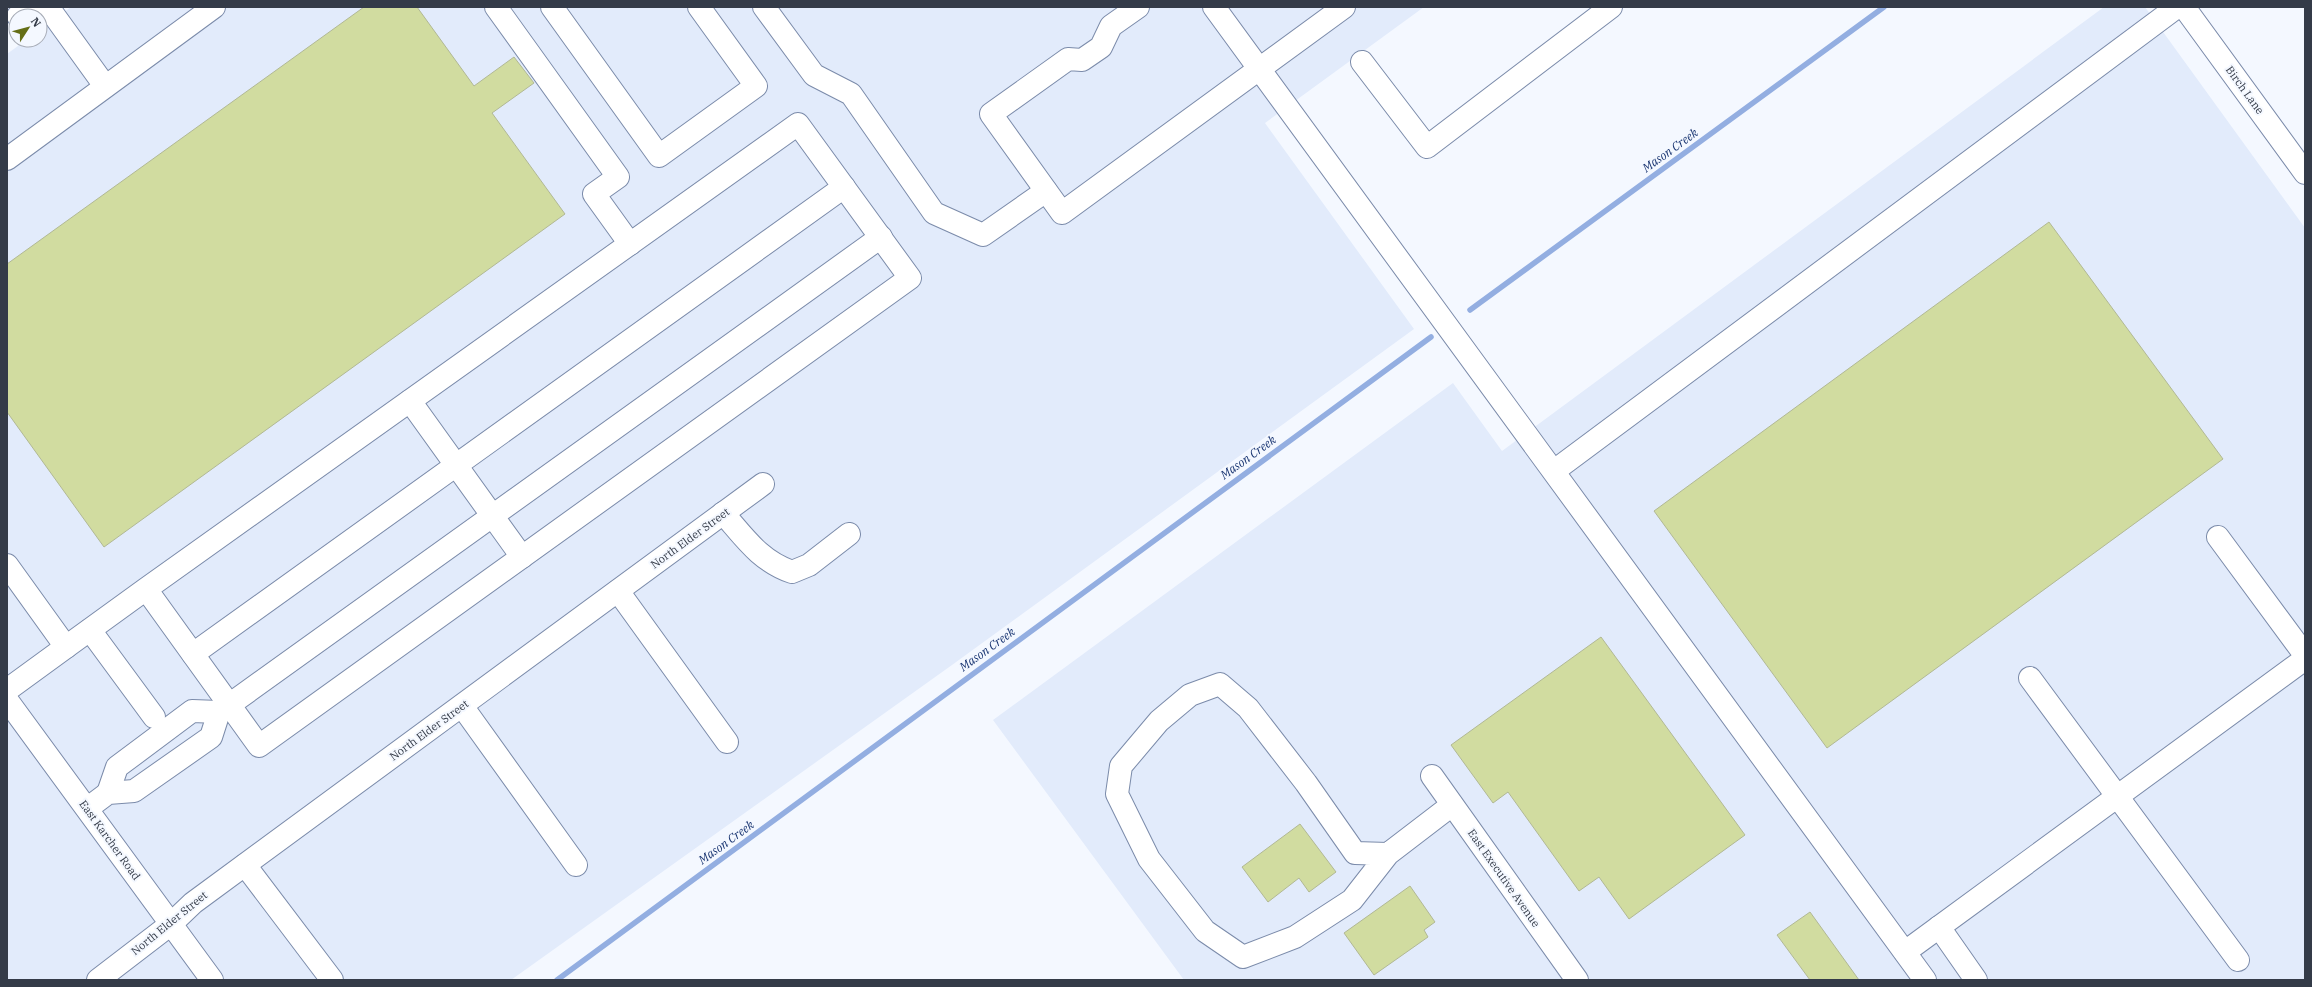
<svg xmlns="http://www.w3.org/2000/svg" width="2312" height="987" viewBox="0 0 2312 987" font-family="'IBM Plex Serif',serif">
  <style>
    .built { fill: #e2ebfb }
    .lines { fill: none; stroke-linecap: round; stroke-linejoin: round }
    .stream { stroke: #93aee1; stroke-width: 5.5 }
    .building { fill: #d1dca0; stroke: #b1b894 }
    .minor-casing { stroke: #7b8baa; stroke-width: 24 }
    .major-casing { stroke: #7b8baa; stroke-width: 24 }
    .minor { stroke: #fff; stroke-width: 22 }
    .major { stroke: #fff; stroke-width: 22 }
    .labels { text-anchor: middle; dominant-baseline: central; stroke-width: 4; stroke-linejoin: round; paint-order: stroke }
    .street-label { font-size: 11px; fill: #343b48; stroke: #f4f8ff }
    .water-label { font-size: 12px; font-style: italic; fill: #183471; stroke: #f4f8ff }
  </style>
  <rect width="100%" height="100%" fill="#f4f8ff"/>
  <!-- built -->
  <g class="built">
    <path d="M71 7H1424L1265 123 1414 329 952 665 511 980H7V54L26 40H40V30Z"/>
    <path d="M2104 7H2145L2305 228V980H1184L993 720 1453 383 1502 451Z"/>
  </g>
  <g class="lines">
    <!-- stream -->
    <g class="stream">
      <path d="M1470 310 1884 7"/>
      <path d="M557 980 1431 337"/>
    </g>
  </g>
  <!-- building -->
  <g class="building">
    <path d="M364 7H417L474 86 514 57 534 83 492 113 565 214 104 547 7 412V264Z"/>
    <path d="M2049 222 2223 459 1827 748 1654 511Z"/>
    <path d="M1601 637 1745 835 1629 919 1599 877 1579 891 1508 792 1493 803 1451 745Z"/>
    <path d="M1300 824 1336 872 1309 892 1299 878 1268 902 1242 867Z"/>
    <path d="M1410 886 1435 922 1424 930 1428 937 1374 975 1344 933Z"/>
    <path d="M1810 912 1859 980H1810L1777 935Z"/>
  </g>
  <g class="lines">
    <!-- minor casing -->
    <g class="minor-casing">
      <g id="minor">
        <path d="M48 7 105 86"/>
        <path d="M496 7 618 177 594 194 630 244"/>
        <path d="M552 7 659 156 756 86 699 7"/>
        <path d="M764 7 814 75 851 94 934 213 983 235 1046 191"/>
        <path d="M1138 7 1111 26 1101 47 1082 60 1068 59 991 114 1062 213 1344 7"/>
        <path d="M1214 7 1925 980"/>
        <path d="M2184 7 2305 173"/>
        <path d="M18 16 30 7"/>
        <path d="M1362 62 1427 147 1611 7"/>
        <path d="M7 159 214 7"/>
        <path d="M410 401 522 557"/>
        <path d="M1554 471 2177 7"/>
        <path d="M723 513C745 538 760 561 792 572L809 565 849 534"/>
        <path d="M2218 537 2305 655"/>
        <path d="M7 565 66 647 7 690"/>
        <path d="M618 591 727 742"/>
        <path d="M90 630 154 717"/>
        <path d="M66 647 146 589 798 124 910 278 259 746 146 589"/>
        <path d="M193 654 844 187"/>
        <path d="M2030 678 2238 960"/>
        <path d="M462 706 576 865"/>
        <path d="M1432 776 1577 980"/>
        <path d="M108 793 117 767 192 711 219 712"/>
        <path d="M88 808 108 793 134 791 211 737 219 712 229 705 881 237"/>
        <path d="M1388 854 1352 900 1295 937 1243 957 1205 931 1149 859 1117 794 1121 766 1159 721 1190 695 1220 684 1248 708 1306 783 1355 853 1388 854 1452 805"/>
        <path d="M245 865 332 980"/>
        <path d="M1939 927 1976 980"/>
        <path d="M1905 952 2305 659"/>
        <path d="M98 980 171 924 193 903 763 484"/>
      </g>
    </g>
    <!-- major casing -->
    <g class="major-casing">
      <path id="major" d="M7 700 212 980"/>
    </g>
    <!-- minor -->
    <use href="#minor" class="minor"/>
    <!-- major -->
    <use href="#major" class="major"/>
  </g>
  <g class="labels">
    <!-- street labels -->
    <g class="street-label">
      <text transform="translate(2245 90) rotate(54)">Birch Lane</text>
      <text transform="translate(690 538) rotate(-36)">North Elder Street</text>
      <text transform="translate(429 730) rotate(-36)">North Elder Street</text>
      <text transform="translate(110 840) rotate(54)">East Karcher Road</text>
      <text transform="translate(1504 878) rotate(55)">East Executive Avenue</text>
      <text transform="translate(169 923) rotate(-39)">North Elder Street</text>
    </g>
    <!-- water labels -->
    <g class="water-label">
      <text transform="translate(1670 150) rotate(-36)">Mason Creek</text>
      <text transform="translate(1248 457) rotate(-36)">Mason Creek</text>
      <text transform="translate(987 649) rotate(-36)">Mason Creek</text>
      <text transform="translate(726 842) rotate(-36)">Mason Creek</text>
    </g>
  </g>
  <!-- border -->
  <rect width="2312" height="987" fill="none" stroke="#343b48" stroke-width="16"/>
  <!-- north arrow -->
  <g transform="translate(28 28) rotate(54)"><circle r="19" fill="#f4f8ff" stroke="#a7acb6"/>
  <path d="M0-3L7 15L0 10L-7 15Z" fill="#646e17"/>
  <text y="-6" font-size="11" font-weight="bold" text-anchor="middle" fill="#343b48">N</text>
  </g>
</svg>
